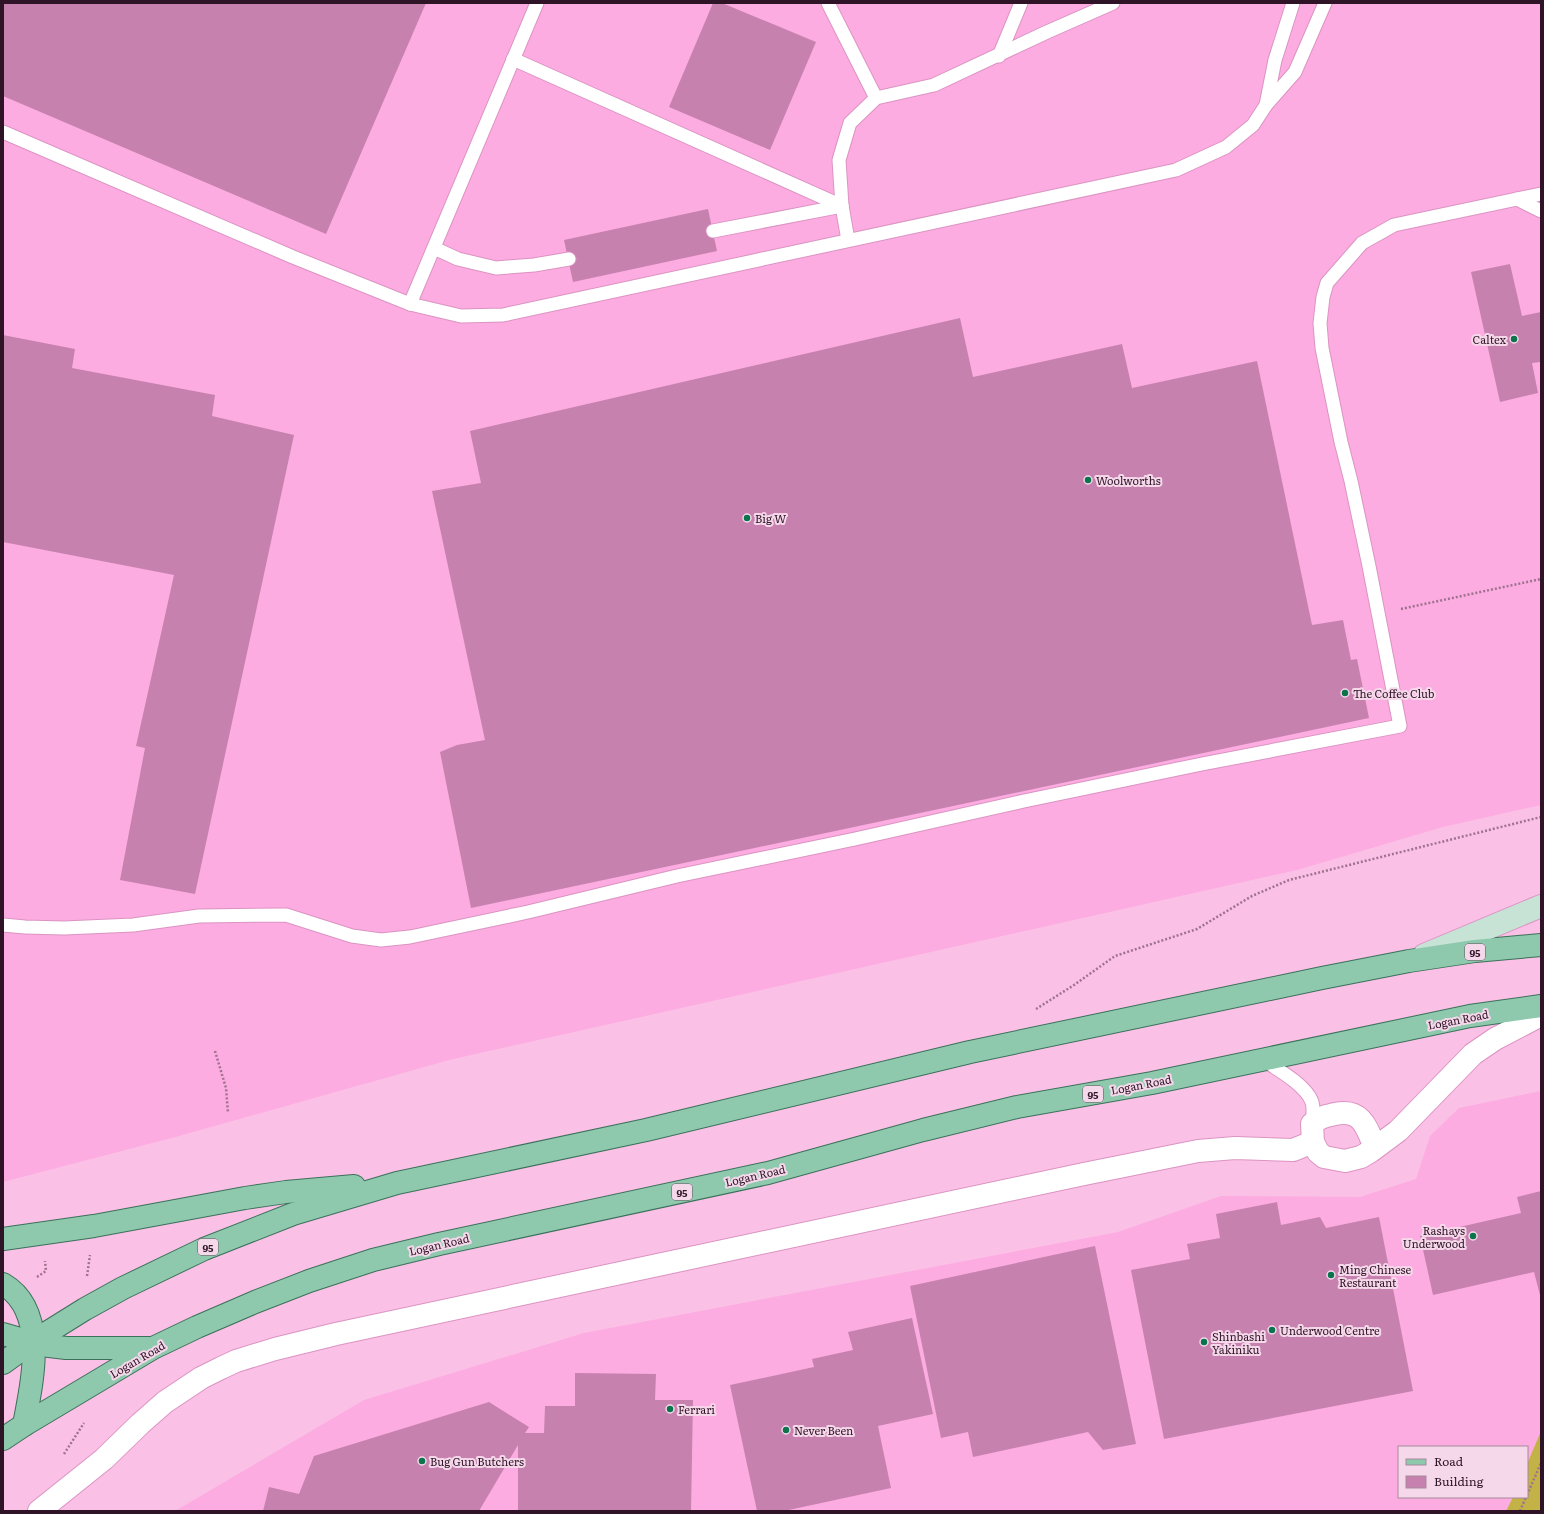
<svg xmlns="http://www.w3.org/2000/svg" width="1544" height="1514" viewBox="0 0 1544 1514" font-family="Literata,serif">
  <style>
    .built { fill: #fcace1 }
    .green { fill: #c3b246 }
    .building { fill: #c781af }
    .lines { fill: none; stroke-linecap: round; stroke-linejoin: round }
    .service-casing { stroke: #db94c2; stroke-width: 15 }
    .minor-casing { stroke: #db94c2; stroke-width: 24 }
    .secondary-casing { stroke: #db94c2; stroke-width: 24 }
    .primary-casing { stroke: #3b715a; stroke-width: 24 }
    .path { stroke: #9f728f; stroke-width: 2.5; stroke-dasharray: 2 2; stroke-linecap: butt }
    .service { stroke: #fff; stroke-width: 13 }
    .minor { stroke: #fff; stroke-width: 22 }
    .secondary { stroke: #c6e3d6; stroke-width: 22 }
    .primary { stroke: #8ec8ad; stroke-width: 22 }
    .poi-dot { fill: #0a744c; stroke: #f6d8eb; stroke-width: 1.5 }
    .labels { text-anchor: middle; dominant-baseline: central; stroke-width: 4; stroke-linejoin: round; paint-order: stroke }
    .shield { fill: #f6d8eb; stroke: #6a4f61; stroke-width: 1 }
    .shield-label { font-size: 10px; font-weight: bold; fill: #2e1426 }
    .poi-label { font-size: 11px; fill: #2e1426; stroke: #f6d8eb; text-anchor: start }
    .street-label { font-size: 11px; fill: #2e1426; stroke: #f6d8eb }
  </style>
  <rect width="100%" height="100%" fill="#fbc0e6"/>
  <!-- built -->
  <g class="built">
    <path d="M3 3H1541V805L1443 827 1297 870 449 1060 179 1136 3 1182Z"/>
    <path d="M1541 1091V1431L1527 1464V1447H1399V1497H1513L1506 1511H175L364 1400 584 1333 1118 1232 1221 1196 1360 1197 1416 1179 1430 1136 1459 1108Z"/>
  </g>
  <!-- green -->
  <path class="green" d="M1541 1431V1511H1506L1513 1497H1527V1464Z"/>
  <!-- building -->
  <g class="building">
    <path d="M3 3H426L326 234 3 96Z"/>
    <path d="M713 3H722L816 42 770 150 669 107Z"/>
    <path d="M708 209 717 251 573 282 564 240Z"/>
    <path d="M1510 264 1522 316 1541 312V362L1532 363 1538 393 1500 402 1471 272Z"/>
    <path d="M960 318 973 377 1122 344 1132 388 1257 361 1312 625 1343 620 1351 660 1357 659 1369 718 471 908 440 752 457 745 485 740 432 491 481 483 470 431Z"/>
    <path d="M3 335 75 349 72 368 215 395 212 416 294 435 195 894 120 880 145 748 136 746 174 575 3 542Z"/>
    <path d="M1541 1191V1299L1534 1272 1433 1295 1420 1236 1521 1213 1517 1197Z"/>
    <path d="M1277 1202 1281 1225 1320 1217 1326 1228 1379 1217 1413 1391 1164 1439 1131 1270 1190 1259 1187 1244 1220 1238 1216 1214Z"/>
    <path d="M1095 1246 1136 1444 1103 1450 1088 1432 973 1457 968 1432 941 1438 910 1286Z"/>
    <path d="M912 1318 933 1414 878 1426 891 1488 784 1511H757L730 1385 814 1367 812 1359 853 1350 848 1332Z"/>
    <path d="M575 1373 656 1374 655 1400H693L691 1511H518V1445L479 1511H263L269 1487 299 1494 314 1456 489 1402 529 1427 525 1433H544L545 1406H575Z"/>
  </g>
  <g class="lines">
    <!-- service casing -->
    <g class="service-casing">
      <g id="service">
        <path d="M828 3 876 98"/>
        <path d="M999 56 1021 3"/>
        <path d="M513 59 842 206"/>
        <path d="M1266 105 1275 60 1293 3"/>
        <path d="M3 132 293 257 410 304 461 316 503 315 1176 170 1226 147 1253 125 1266 105 1295 72 1325 3"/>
        <path d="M1517 199 1541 211"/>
        <path d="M713 231 842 206"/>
        <path d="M848 240 842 206 839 160 850 123 876 98 934 85 1047 32 1113 3"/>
        <path d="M434 248 458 259 496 268 534 265 569 259"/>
        <path d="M410 304 537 3"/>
        <path d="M3 925 25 927 64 928 133 925 199 916 286 915 352 936 381 940 410 937 528 912 677 876 855 839 1024 801 1202 764 1400 726 1369 566 1351 481 1341 442 1322 348 1320 323 1323 297 1327 283 1362 243 1394 225 1541 194"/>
        <path d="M1262 1059C1277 1069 1306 1085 1312 1102 1314 1109 1313 1117 1312 1124"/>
      </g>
    </g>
    <!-- minor casing -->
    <g class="minor-casing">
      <g id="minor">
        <path d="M1375 1148C1367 1128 1362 1108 1335 1114 1326 1116 1319 1117 1312 1124L1313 1142 1318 1152 1324 1157 1345 1161 1361 1157 1371 1151 1398 1131 1473 1054 1495 1039 1541 1015"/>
        <path d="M39 1511 104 1459 140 1424 165 1402 201 1378 221 1368 236 1361 275 1349 336 1334 625 1272 1084 1174 1198 1151 1235 1148 1293 1150 1313 1142"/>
      </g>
    </g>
    <!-- secondary casing -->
    <g class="secondary-casing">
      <path id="secondary" d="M1424 955 1541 906"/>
    </g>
    <!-- primary casing -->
    <g class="primary-casing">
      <g id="primary">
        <path d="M3 1239 94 1226 245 1198 286 1192 354 1186"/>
        <path d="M3 1284C49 1311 32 1382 24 1425"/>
        <path d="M3 1334 41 1345 66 1348H152"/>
        <path d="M3 1363 32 1342 85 1309 123 1288 204 1249 293 1214 397 1183 646 1130 970 1052 1322 978 1409 961 1475 951 1541 945"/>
        <path d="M3 1439 24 1425 153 1348 197 1327 255 1302 309 1281 373 1260 439 1244 768 1173 923 1130 1017 1107 1152 1083 1470 1016 1541 1006"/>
      </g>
    </g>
    <!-- path -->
    <g class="path">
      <path d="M1401 609 1541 579"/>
      <path d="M1036 1009 1074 985 1115 956 1197 929 1252 896 1289 880 1541 817"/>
      <path d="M215 1051 226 1088 228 1113"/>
      <path d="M87 1276 90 1255"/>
      <path d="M37 1277 46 1271 45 1261"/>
      <path d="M64 1454 84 1423"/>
      <path d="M1527 1495 1541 1463"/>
      <path d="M1520 1511 1526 1497"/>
    </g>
    <!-- service -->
    <use href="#service" class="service"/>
    <!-- minor -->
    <use href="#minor" class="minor"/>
    <!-- secondary -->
    <use href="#secondary" class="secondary"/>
    <!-- primary -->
    <use href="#primary" class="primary"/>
  </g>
  <!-- markers -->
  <g class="poi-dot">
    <circle cx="1514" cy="339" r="4"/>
    <circle cx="1088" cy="480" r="4"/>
    <circle cx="747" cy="518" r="4"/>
    <circle cx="1345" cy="693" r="4"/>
    <circle cx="1473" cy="1236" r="4"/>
    <circle cx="1331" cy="1275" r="4"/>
    <circle cx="1272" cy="1330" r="4"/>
    <circle cx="1204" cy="1342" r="4"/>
    <circle cx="670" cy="1409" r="4"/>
    <circle cx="786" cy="1430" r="4"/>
    <circle cx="422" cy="1461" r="4"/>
  </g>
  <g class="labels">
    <!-- shield labels -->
    <g class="shield">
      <rect x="1465" y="944" width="20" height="16" rx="3"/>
      <rect x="1083" y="1086" width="20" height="16" rx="3"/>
      <rect x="672" y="1184" width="20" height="16" rx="3"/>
      <rect x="198" y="1239" width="20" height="16" rx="3"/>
    </g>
    <g class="shield-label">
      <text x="1475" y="952">95</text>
      <text x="1093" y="1094">95</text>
      <text x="682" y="1192">95</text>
      <text x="208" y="1247">95</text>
    </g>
    <!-- poi labels -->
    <g class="poi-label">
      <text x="1506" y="339" text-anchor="end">Caltex</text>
      <text x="1096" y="480">Woolworths</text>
      <text x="755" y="518">Big W</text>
      <text x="1353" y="693">The Coffee Club</text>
      <text x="1465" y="1230" text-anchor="end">Rashays<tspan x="1465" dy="13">Underwood</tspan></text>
      <text x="1339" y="1269">Ming Chinese<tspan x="1339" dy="13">Restaurant</tspan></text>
      <text x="1280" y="1330">Underwood Centre</text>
      <text x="1212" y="1336">Shinbashi<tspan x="1212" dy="13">Yakiniku</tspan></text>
      <text x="678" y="1409">Ferrari</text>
      <text x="794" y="1430">Never Been</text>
      <text x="430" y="1461">Bug Gun Butchers</text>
    </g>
    <!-- street labels -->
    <g class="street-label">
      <text transform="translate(1458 1019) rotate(-11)">Logan Road</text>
      <text transform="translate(1141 1084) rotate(-11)">Logan Road</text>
      <text transform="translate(755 1175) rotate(-13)">Logan Road</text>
      <text transform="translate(439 1244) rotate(-13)">Logan Road</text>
      <text transform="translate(137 1359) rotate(-30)">Logan Road</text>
    </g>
  </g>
  <!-- border -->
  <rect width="1544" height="1514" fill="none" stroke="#2e1426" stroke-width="8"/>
  <!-- legend -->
  <rect x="1398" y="1446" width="130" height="52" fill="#f6d8eb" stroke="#a68a9c"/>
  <rect x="1406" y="1459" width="20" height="6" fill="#8ec8ad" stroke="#a68a9c"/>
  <text x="1434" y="1466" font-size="12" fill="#2e1426">Road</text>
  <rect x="1406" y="1476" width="20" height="12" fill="#c781af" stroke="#a68a9c"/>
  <text x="1434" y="1486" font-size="12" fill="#2e1426">Building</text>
</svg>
